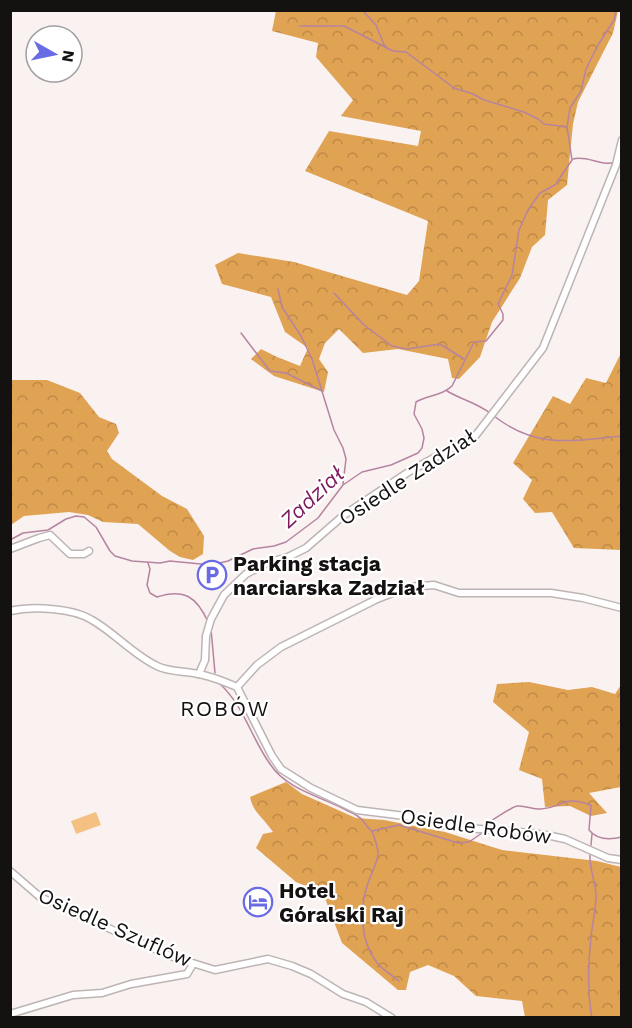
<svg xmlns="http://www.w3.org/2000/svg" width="632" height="1028" viewBox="0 0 632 1028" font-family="'Work Sans',sans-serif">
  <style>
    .forest { fill: url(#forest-crowns) }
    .park { fill: #f4c183 }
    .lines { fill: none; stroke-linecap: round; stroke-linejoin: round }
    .stream { stroke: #b684a0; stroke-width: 1.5 }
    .street-casing { stroke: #bdb5b4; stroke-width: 9 }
    .street { stroke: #fff; stroke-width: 6 }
    .labels { text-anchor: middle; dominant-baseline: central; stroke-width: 4.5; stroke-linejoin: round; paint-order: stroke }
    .street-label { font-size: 21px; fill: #141111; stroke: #fff }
    .poi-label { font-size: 21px; font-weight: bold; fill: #141111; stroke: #fff; text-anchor: start }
    .water-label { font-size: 22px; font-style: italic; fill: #7d1a5e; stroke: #fff }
    .neighbourhood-label { font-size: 22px; letter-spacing: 1.5px; fill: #141111; stroke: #fff }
  </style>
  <defs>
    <pattern id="forest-crowns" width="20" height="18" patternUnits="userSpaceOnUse" patternTransform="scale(1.5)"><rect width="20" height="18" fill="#e0a253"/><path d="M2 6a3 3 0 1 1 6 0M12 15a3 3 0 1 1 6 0" fill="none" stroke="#bf8a47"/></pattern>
  </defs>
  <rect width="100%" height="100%" fill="#faf2f1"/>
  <!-- forest -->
  <g class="forest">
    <path d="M276 11H618L613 33 578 102 573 124 567 185 548 200 545 235 532 247 520 278 492 322 480 357 459 379 452 378 448 359 398 349 363 353 339 329 325 343 319 359 328 372 324 392 274 376 251 359 261 349 277 357 300 366 308 348 285 332 271 297 222 284 215 265 238 253 294 262 407 295 419 281 428 221 305 171 329 131 418 146 421 131 341 116 353 100 316 57 318 43 272 31Z"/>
    <path d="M621 353V550L574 548 552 512 535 513 523 499 532 480 513 463 553 396 570 404 586 378 606 383Z"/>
    <path d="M11 380H47L80 393 99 417 116 424 119 433 107 451 112 459 162 496 187 509 204 536 203 554 193 560 180 557 170 551 138 524 103 522 88 515 69 512 24 516 11 525Z"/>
    <path d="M529 682 568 690 592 687 615 694 621 685V787L589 793 607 813 591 816 570 806 545 807 542 779 519 770 529 732 493 702 497 684Z"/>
    <path d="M286 782 302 794 356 818 384 820 445 832 502 850 597 861 621 867V1017H525L522 1001 476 996 454 976 428 965 410 972 406 990H398L342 943 323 893 296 882 256 848 263 834 273 832C264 818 253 813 250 797Z"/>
  </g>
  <!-- park -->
  <path class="park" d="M96 812 101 825 76 834 71 821Z"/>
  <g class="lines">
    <!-- stream -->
    <g class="stream">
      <path d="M363 11 376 25 385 47"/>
      <path d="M300 26H344L393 51 406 52 454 88 473 94 484 100 524 112 538 119 544 124 567 127"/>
      <path d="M573 159C588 155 601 167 615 162"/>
      <path d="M278 289 282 307 301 336 312 359 334 430 343 448 346 459 343 484"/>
      <path d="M334 293 364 325 392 346 407 349 440 344 464 359"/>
      <path d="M241 333 270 371 286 373 322 391"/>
      <path d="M447 391C462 400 475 402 490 413"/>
      <path d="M494 416C536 449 572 441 622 436"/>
      <path d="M10 540 23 533 48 530 66 519 76 516 84 517 96 527 110 551 115 556 132 561 160 563 170 561 211 565 228 561 253 549 274 546 286 542 318 518 343 485 362 472 391 465 418 453 422 448 424 438 422 429 414 414 416 402C428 395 442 396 452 386L474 342 486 341 503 320V314L498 304 512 275 519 230 528 210 540 193 555 185 572 160 567 127 570 108 581 91 586 69 598 45 614 20 616 10"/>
      <path d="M148 563 150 569 147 585 150 593 157 597C184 588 197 597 208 622"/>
      <path d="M211 629 215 673"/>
      <path d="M219 683C245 707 250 736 270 764 288 791 321 796 348 811 353 813 359 816 363 821 367 825 367 828 372 831L399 825 458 843 469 842 482 833"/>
      <path d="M484 826C489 822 512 807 517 806 525 805 533 810 541 809 566 807 561 795 591 805L589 830C597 840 610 840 622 837"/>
      <path d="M372 831C383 860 377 857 368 883 359 908 360 941 377 963 383 970 392 975 399 981"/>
      <path d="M591 845 592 834"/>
      <path d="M590 855C589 869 596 882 596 896 596 910 592 925 591 938 588 965 587 991 592 1018"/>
    </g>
    <!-- street casing -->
    <g class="street-casing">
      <g id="street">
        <path d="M10 549 39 538 50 535 70 554H84L89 551"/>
        <path d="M10 611C33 606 73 608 92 620 115 633 132 654 157 666 169 672 184 671 198 674 211 676 225 682 237 687L272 756 281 769 311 788 357 810 405 816 453 827 532 833 551 836 565 839 608 858 622 860"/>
        <path d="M199 674 205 660 206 636 211 619 224 595 246 574 267 563 288 557 306 548 344 515 410 471 476 435 543 348 616 165 622 140"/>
        <path d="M237 687 257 665 281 647 377 599 408 587 434 585 459 593H551L583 598 622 608"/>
        <path d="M10 871 40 897 170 956 215 970 268 959 292 966 311 974 343 994 366 1002 392 1018"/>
        <path d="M10 1014 73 995 102 993 131 984 187 974 193 964"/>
      </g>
    </g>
    <!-- street -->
    <use href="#street" class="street"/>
  </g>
  <!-- icons -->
  <defs>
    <g id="parking-ring" transform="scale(1.5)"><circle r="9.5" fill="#fff" stroke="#686be4" stroke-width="1.5"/><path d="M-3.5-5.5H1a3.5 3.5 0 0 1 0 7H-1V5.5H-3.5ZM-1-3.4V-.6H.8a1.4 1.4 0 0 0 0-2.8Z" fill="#686be4"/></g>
    <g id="hotel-ring" transform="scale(1.5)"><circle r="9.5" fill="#fff" stroke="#686be4" stroke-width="1.5"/><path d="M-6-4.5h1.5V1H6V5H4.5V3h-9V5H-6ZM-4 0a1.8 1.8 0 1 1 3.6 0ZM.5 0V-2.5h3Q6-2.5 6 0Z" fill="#686be4"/></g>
  </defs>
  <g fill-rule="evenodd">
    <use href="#parking-ring" x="212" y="575"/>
    <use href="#hotel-ring" x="258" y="902"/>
  </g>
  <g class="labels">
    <!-- street labels -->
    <g class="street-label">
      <text transform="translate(407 477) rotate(-33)">Osiedle Zadział</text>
      <text transform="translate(476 826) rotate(8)">Osiedle Robów</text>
      <text transform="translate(115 927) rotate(24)">Osiedle Szuflów</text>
    </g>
    <!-- poi labels -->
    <g class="poi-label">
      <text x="233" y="563">Parking stacja<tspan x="233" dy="24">narciarska Zadział</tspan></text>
      <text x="279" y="890">Hotel<tspan x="279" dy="24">Góralski Raj</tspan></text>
    </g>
    <!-- water labels -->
    <g class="water-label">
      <text transform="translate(312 497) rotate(-43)">Zadział</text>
    </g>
    <!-- neighbourhood labels -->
    <g class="neighbourhood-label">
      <text x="225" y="708">ROBÓW</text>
    </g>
  </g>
  <!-- border -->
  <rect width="632" height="1028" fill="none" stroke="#141111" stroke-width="24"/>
  <!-- north arrow -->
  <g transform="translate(54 54) rotate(99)"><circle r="28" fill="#ffffff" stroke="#a1a0a0" stroke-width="1.5"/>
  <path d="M0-4.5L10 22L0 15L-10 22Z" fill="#686be4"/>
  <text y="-9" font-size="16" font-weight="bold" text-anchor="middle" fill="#141111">N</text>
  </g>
</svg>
